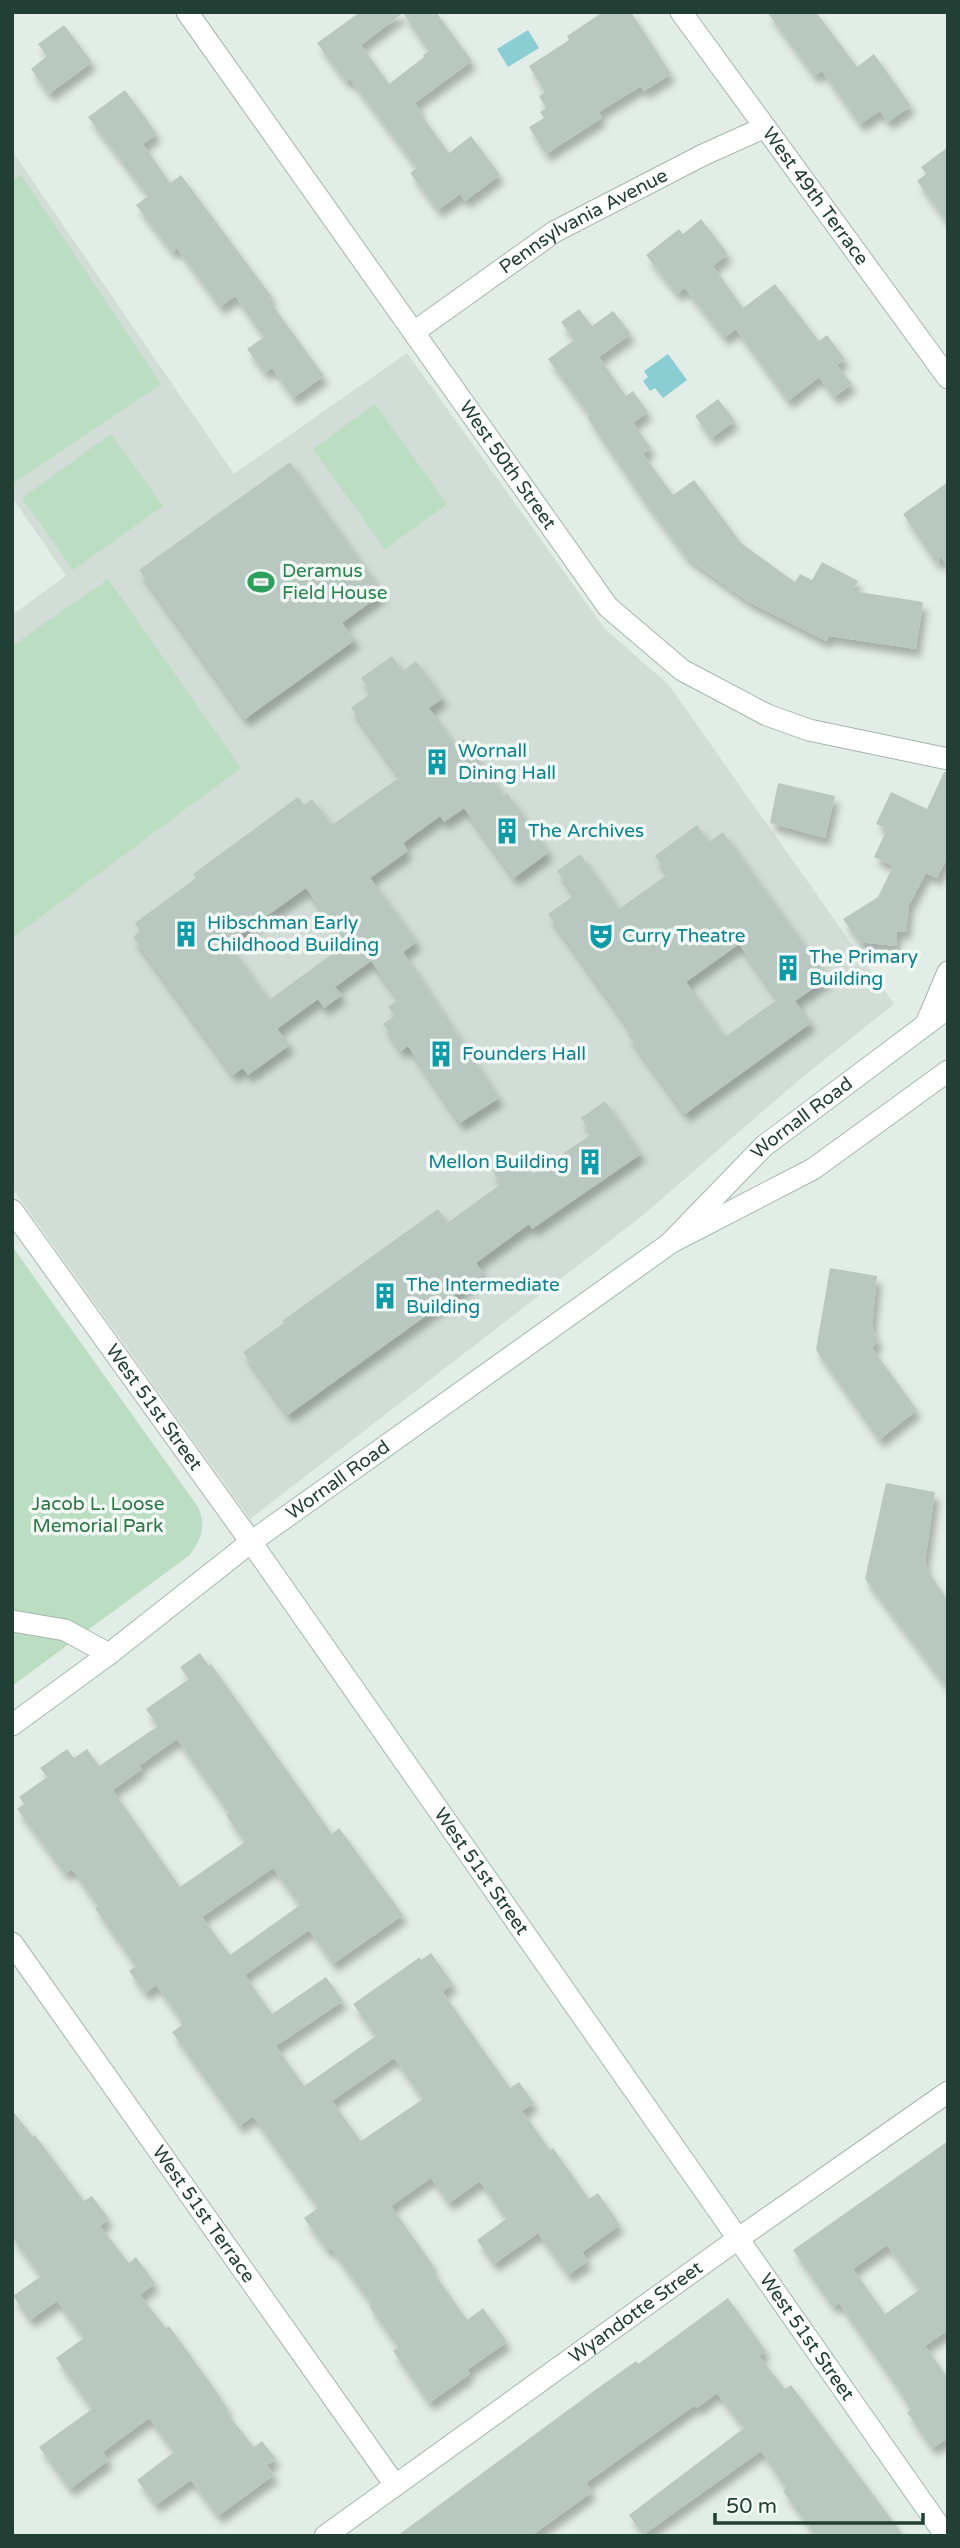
<svg xmlns="http://www.w3.org/2000/svg" width="960" height="2548" viewBox="0 0 960 2548" font-family="'Varela Round',sans-serif">
  <style>
    .built { fill: #d1ddd6 }
    .green { fill: #bbdec2 }
    .water { fill: #8acdd2 }
    .building { fill: #b8c8c0; fill-rule: evenodd; filter: url(#shadow) }
    .lines { fill: none; stroke-linecap: round; stroke-linejoin: round }
    .street-casing { stroke: #a5b5af; stroke-width: 23 }
    .secondary-casing { stroke: #a1b9ae; stroke-width: 23 }
    .street { stroke: #fff; stroke-width: 21 }
    .secondary { stroke: #fff; stroke-width: 21 }
    .labels { text-anchor: middle; dominant-baseline: central; stroke-width: 7; stroke-linejoin: round; paint-order: stroke }
    .street-label { font-size: 19px; fill: #223f35; stroke: #f3f9f6 }
    .leisure-label { font-size: 19px; fill: #27864d; stroke: #f3f9f6; text-anchor: start }
    .culture-label { font-size: 19px; fill: #0d838f; stroke: #f3f9f6; text-anchor: start }
    .park-label { font-size: 19px; fill: #2c7642; stroke: #f3f9f6 }
  </style>
  <defs>
    <filter id="shadow"><feDropShadow dx="4.5" dy="8" stdDeviation="3.5" flood-color="#0004"/></filter>
  </defs>
  <rect width="100%" height="100%" fill="#e3ede8"/>
  <!-- built -->
  <path class="built" d="M15 155 234 474 407 353 605 629 668 684 894 1004 799 1080 642 1216 250 1519 12 1188V615L66 576 12 497V157Z"/>
  <!-- green -->
  <g class="green">
    <path d="M21 175 161 384 12 484V181Z"/>
    <path d="M375 404 447 504 385 549 313 449Z"/>
    <path d="M111 434 163 506 73 570 22 498Z"/>
    <path d="M108 579 241 768 12 938V646Z"/>
    <path d="M12 1246 198 1507C207 1527 201 1538 190 1555L12 1686Z"/>
  </g>
  <!-- water -->
  <g class="water">
    <path d="M528 30 539 48 508 67 497 49Z"/>
    <path d="M668 354 687 380 663 398 655 388 650 391 643 381 648 377 644 371Z"/>
  </g>
  <!-- building -->
  <g class="building">
    <path d="M360 12H436L472 61 415 103 421 111 419 112 449 153 471 136 500 175 465 201 460 194 438 210 410 173 417 168 350 79 346 82 317 43ZM403 13 429 51 423 55 424 57 389 84 361 45Z"/>
    <path d="M603 12H631L671 74 644 91 641 86 599 112 602 118 546 154 529 127 544 118 540 112 546 108 539 96 545 92 529 66 569 40 567 36Z"/>
    <path d="M767 12H816L857 67 874 54 911 106 888 122 880 111 860 124 822 71 814 76Z"/>
    <path d="M64 25 92 62 49 94 31 69 47 56 38 44Z"/>
    <path d="M125 90 157 134 143 144 170 183 181 175 272 297 268 299 324 376 293 398 272 368 265 373 247 349 264 337 235 296 220 307 177 248 172 252 136 205 148 196 88 117Z"/>
    <path d="M948 147V223L917 181 926 174 921 167Z"/>
    <path d="M701 219 728 254 713 266 743 308 775 284 819 341 827 335 845 359 837 365 852 384 834 397 819 377 788 401 736 329 724 338 685 288 677 294 646 255 679 229 683 234Z"/>
    <path d="M579 309 592 326 613 311 631 334 599 357 626 396 633 391 648 412 633 423 651 448 643 454 673 495 694 480 741 543 795 582 800 574 812 580 822 562 858 581 853 591 923 602 916 649 829 636 826 641 749 602 686 557 644 501 587 417 590 416 548 359 574 340 561 322Z"/>
    <path d="M718 399 735 421 711 438 695 416Z"/>
    <path d="M290 462 383 593 342 623 355 640 245 719 139 570Z"/>
    <path d="M948 482V567L940 556 938 565 903 514Z"/>
    <path d="M392 656 403 671 416 661 443 698 429 708 455 745 464 739 504 796 507 793 549 852 514 878 464 808 444 822 440 816 403 843 408 851 370 878 417 942 403 952 499 1098 460 1123 408 1046 401 1051 383 1024 395 1016 388 1007 399 999 371 961 335 987 342 995 324 1008 318 999 277 1029 290 1045 248 1075 243 1068 233 1075 133 937 140 931 135 923 196 878 193 874 298 797 304 805 312 799 332 825 400 777 351 708 371 693 361 678ZM306 888 346 944 269 1000 228 943Z"/>
    <path d="M944 772H948V856L937 878 926 873 909 905 906 932 897 931 896 946 859 942 843 919 878 897 893 866 874 857 887 829 876 824 891 792 927 809Z"/>
    <path d="M778 783 835 796 825 838 770 823Z"/>
    <path d="M697 825 709 842 723 832 828 978 795 1001 811 1023 685 1114 628 1035 632 1032 548 914 575 895 557 871 580 854 619 909 668 874 655 856ZM739 944 778 999 725 1037 686 982Z"/>
    <path d="M605 1101 641 1154 532 1229 529 1224 476 1263 484 1274 288 1415 243 1352 284 1323 282 1321 438 1209 447 1223 501 1184 492 1170 517 1153 531 1175 592 1134 581 1118Z"/>
    <path d="M830 1268 877 1276 872 1327 878 1342 872 1348 917 1410 879 1440 816 1350Z"/>
    <path d="M886 1483 935 1492 925 1562 929 1573 948 1601V1689L865 1579Z"/>
    <path d="M200 1653 209 1666 211 1664 332 1834 339 1828 403 1915 333 1964 309 1930 245 1975 272 2014 326 1977 343 2001 276 2046 304 2086 376 2036 353 2004 420 1957 421 1960 431 1953 453 1984 443 1991 444 1994 510 2088 519 2082 534 2103 522 2111 550 2150 553 2148 589 2199 598 2193 620 2225 582 2252 588 2261 568 2275 538 2233 494 2264 477 2240 506 2219 480 2181 449 2203 431 2178 391 2206 434 2267 431 2269 467 2320 483 2308 507 2342 467 2370 470 2374 429 2403 393 2351 398 2347 369 2306 372 2305 331 2248 327 2250 304 2218 318 2208 253 2116 239 2126 172 2032 182 2025 180 2023 182 2021 156 1985 145 1993 129 1971 136 1966 95 1908 98 1906 72 1869 65 1874 17 1809 24 1804 19 1797 47 1777 40 1768 67 1749 74 1758 87 1749 99 1766 158 1726 146 1709 189 1679 180 1667ZM177 1739 229 1813 226 1815 245 1842 180 1887 113 1790 142 1769 139 1766ZM273 1868 300 1905 230 1955 202 1917ZM394 2058 423 2099 361 2141 332 2101Z"/>
    <path d="M12 2110 33 2137 35 2135 84 2201 92 2196 109 2219 100 2226 129 2263 136 2257 155 2283 140 2295 166 2328 169 2326 216 2391 228 2410 226 2412 254 2447 262 2441 276 2459 267 2465 274 2475 218 2516 191 2480 156 2505 137 2480 174 2452 149 2418 103 2452 109 2460 70 2489 39 2447 92 2409 56 2358 84 2338 57 2301 30 2320 13 2296 41 2276 12 2237Z"/>
    <path d="M948 2141V2330L925 2346 948 2378V2438L932 2448 907 2412 911 2410 901 2393 839 2303 833 2307 793 2250ZM887 2245 919 2290 885 2314 853 2269Z"/>
    <path d="M728 2298 766 2351 759 2356 785 2389 791 2385 904 2536H816L783 2491 786 2488 761 2451 643 2535 629 2515 744 2428 717 2393 697 2408 695 2405 586 2483 592 2492 531 2536H397L591 2393 636 2361 638 2364Z"/>
  </g>
  <g class="lines">
    <!-- street casing -->
    <g class="street-casing">
      <g id="street">
        <path id="s1" d="M187 12 608 607 682 670 767 715 809 730 948 759"/>
        <path id="s2" d="M681 12 948 378"/>
        <path id="s3" d="M414 332 554 232 703 155 765 127"/>
        <path d="M926 1024 948 972"/>
        <path id="s4" d="M12 1210 251 1542"/>
        <path d="M674 1241 813 1169 948 1071"/>
        <path d="M12 1621 65 1630 109 1654"/>
        <path id="s5" d="M12 1943 395 2485"/>
        <path id="s6" d="M325 2536 739 2238 948 2092"/>
      </g>
    </g>
    <!-- secondary casing -->
    <g class="secondary-casing">
      <g id="secondary">
        <path id="s7" d="M251 1542 946 2536"/>
        <path id="s8" d="M12 1725 109 1654 251 1542 669 1244 764 1146 948 1008"/>
      </g>
    </g>
    <!-- street -->
    <use href="#street" class="street"/>
    <!-- secondary -->
    <use href="#secondary" class="secondary"/>
  </g>
  <!-- icons -->
  <defs>
    <g id="stadium-bare" transform="scale(2.1)"><path d="M0-5a6.5 5 0 1 0 0 10a6.5 5 0 1 0 0-10ZM-3.5-1.8h7v3.6h-7Z" fill="#2e9e5b" stroke="#f3f9f6" stroke-width="2.5" paint-order="stroke"/></g>
    <g id="building-bare" transform="scale(2.1)"><path d="M-4-6H4V6H1V3H-1V6H-4ZM-2.5-4.3h1.7v1.8h-1.7ZM.8-4.3h1.7v1.8H.8ZM-2.5-1h1.7V.8h-1.7ZM.8-1h1.7V.8H.8Z" fill="#0f9aa8" stroke="#f3f9f6" stroke-width="2.5" paint-order="stroke"/></g>
    <g id="theatre-bare" transform="scale(2.1)"><path d="M-5-5.5Q0-4 5-5.5V0Q5 5 0 6Q-5 5-5 0ZM-3.3-2.5H-1v1.5H-3.3ZM1-2.5H3.3v1.5H1ZM-2.8 1Q0 5.5 2.8 1Z" fill="#0f9aa8" stroke="#f3f9f6" stroke-width="2.5" paint-order="stroke"/></g>
  </defs>
  <g fill-rule="evenodd">
    <use href="#stadium-bare" x="261" y="582"/>
    <use href="#building-bare" x="437" y="762"/>
    <use href="#building-bare" x="507" y="831"/>
    <use href="#building-bare" x="186" y="934"/>
    <use href="#theatre-bare" x="601" y="936"/>
    <use href="#building-bare" x="788" y="968"/>
    <use href="#building-bare" x="441" y="1054"/>
    <use href="#building-bare" x="590" y="1162"/>
    <use href="#building-bare" x="385" y="1296"/>
  </g>
  <g class="labels">
    <!-- street labels -->
    <g class="street-label">
      <text stroke="none"><textPath href="#s2" startOffset="228">West 49th Terrace</textPath></text>
      <text stroke="none"><textPath href="#s3" startOffset="203">Pennsylvania Avenue</textPath></text>
      <text stroke="none"><textPath href="#s1" startOffset="555">West 50th Street</textPath></text>
      <text stroke="none"><textPath href="#s8" startOffset="998">Wornall Road</textPath></text>
      <text stroke="none"><textPath href="#s4" startOffset="243">West 51st Street</textPath></text>
      <text stroke="none"><textPath href="#s8" startOffset="408">Wornall Road</textPath></text>
      <text stroke="none"><textPath href="#s7" startOffset="402">West 51st Street</textPath></text>
      <text stroke="none"><textPath href="#s5" startOffset="332">West 51st Terrace</textPath></text>
      <text stroke="none"><textPath href="#s6" startOffset="383">Wyandotte Street</textPath></text>
      <text stroke="none"><textPath href="#s7" startOffset="970">West 51st Street</textPath></text>
    </g>
    <!-- leisure labels -->
    <g class="leisure-label">
      <text x="282" y="571">Deramus<tspan x="282" dy="22">Field House</tspan></text>
    </g>
    <!-- culture labels -->
    <g class="culture-label">
      <text x="458" y="751">Wornall<tspan x="458" dy="22">Dining Hall</tspan></text>
      <text x="528" y="831">The Archives</text>
      <text x="207" y="923">Hibschman Early<tspan x="207" dy="22">Childhood Building</tspan></text>
      <text x="622" y="936">Curry Theatre</text>
      <text x="809" y="957">The Primary<tspan x="809" dy="22">Building</tspan></text>
      <text x="462" y="1054">Founders Hall</text>
      <text x="569" y="1162" text-anchor="end">Mellon Building</text>
      <text x="406" y="1285">The Intermediate<tspan x="406" dy="22">Building</tspan></text>
    </g>
    <!-- park labels -->
    <g class="park-label">
      <text x="98" y="1504">Jacob L. Loose<tspan x="98" dy="22">Memorial Park</tspan></text>
    </g>
  </g>
  <!-- border -->
  <rect width="960" height="2548" fill="none" stroke="#223f35" stroke-width="28"/>
  <!-- scale -->
  <path d="M715 2513v10h208v-10" fill="none" stroke="#223f35" stroke-width="3.5"/>
  <text x="726" y="2513" font-size="21" fill="#223f35" stroke="#f3f9f6" stroke-width="5" paint-order="stroke">50 m</text>
</svg>
